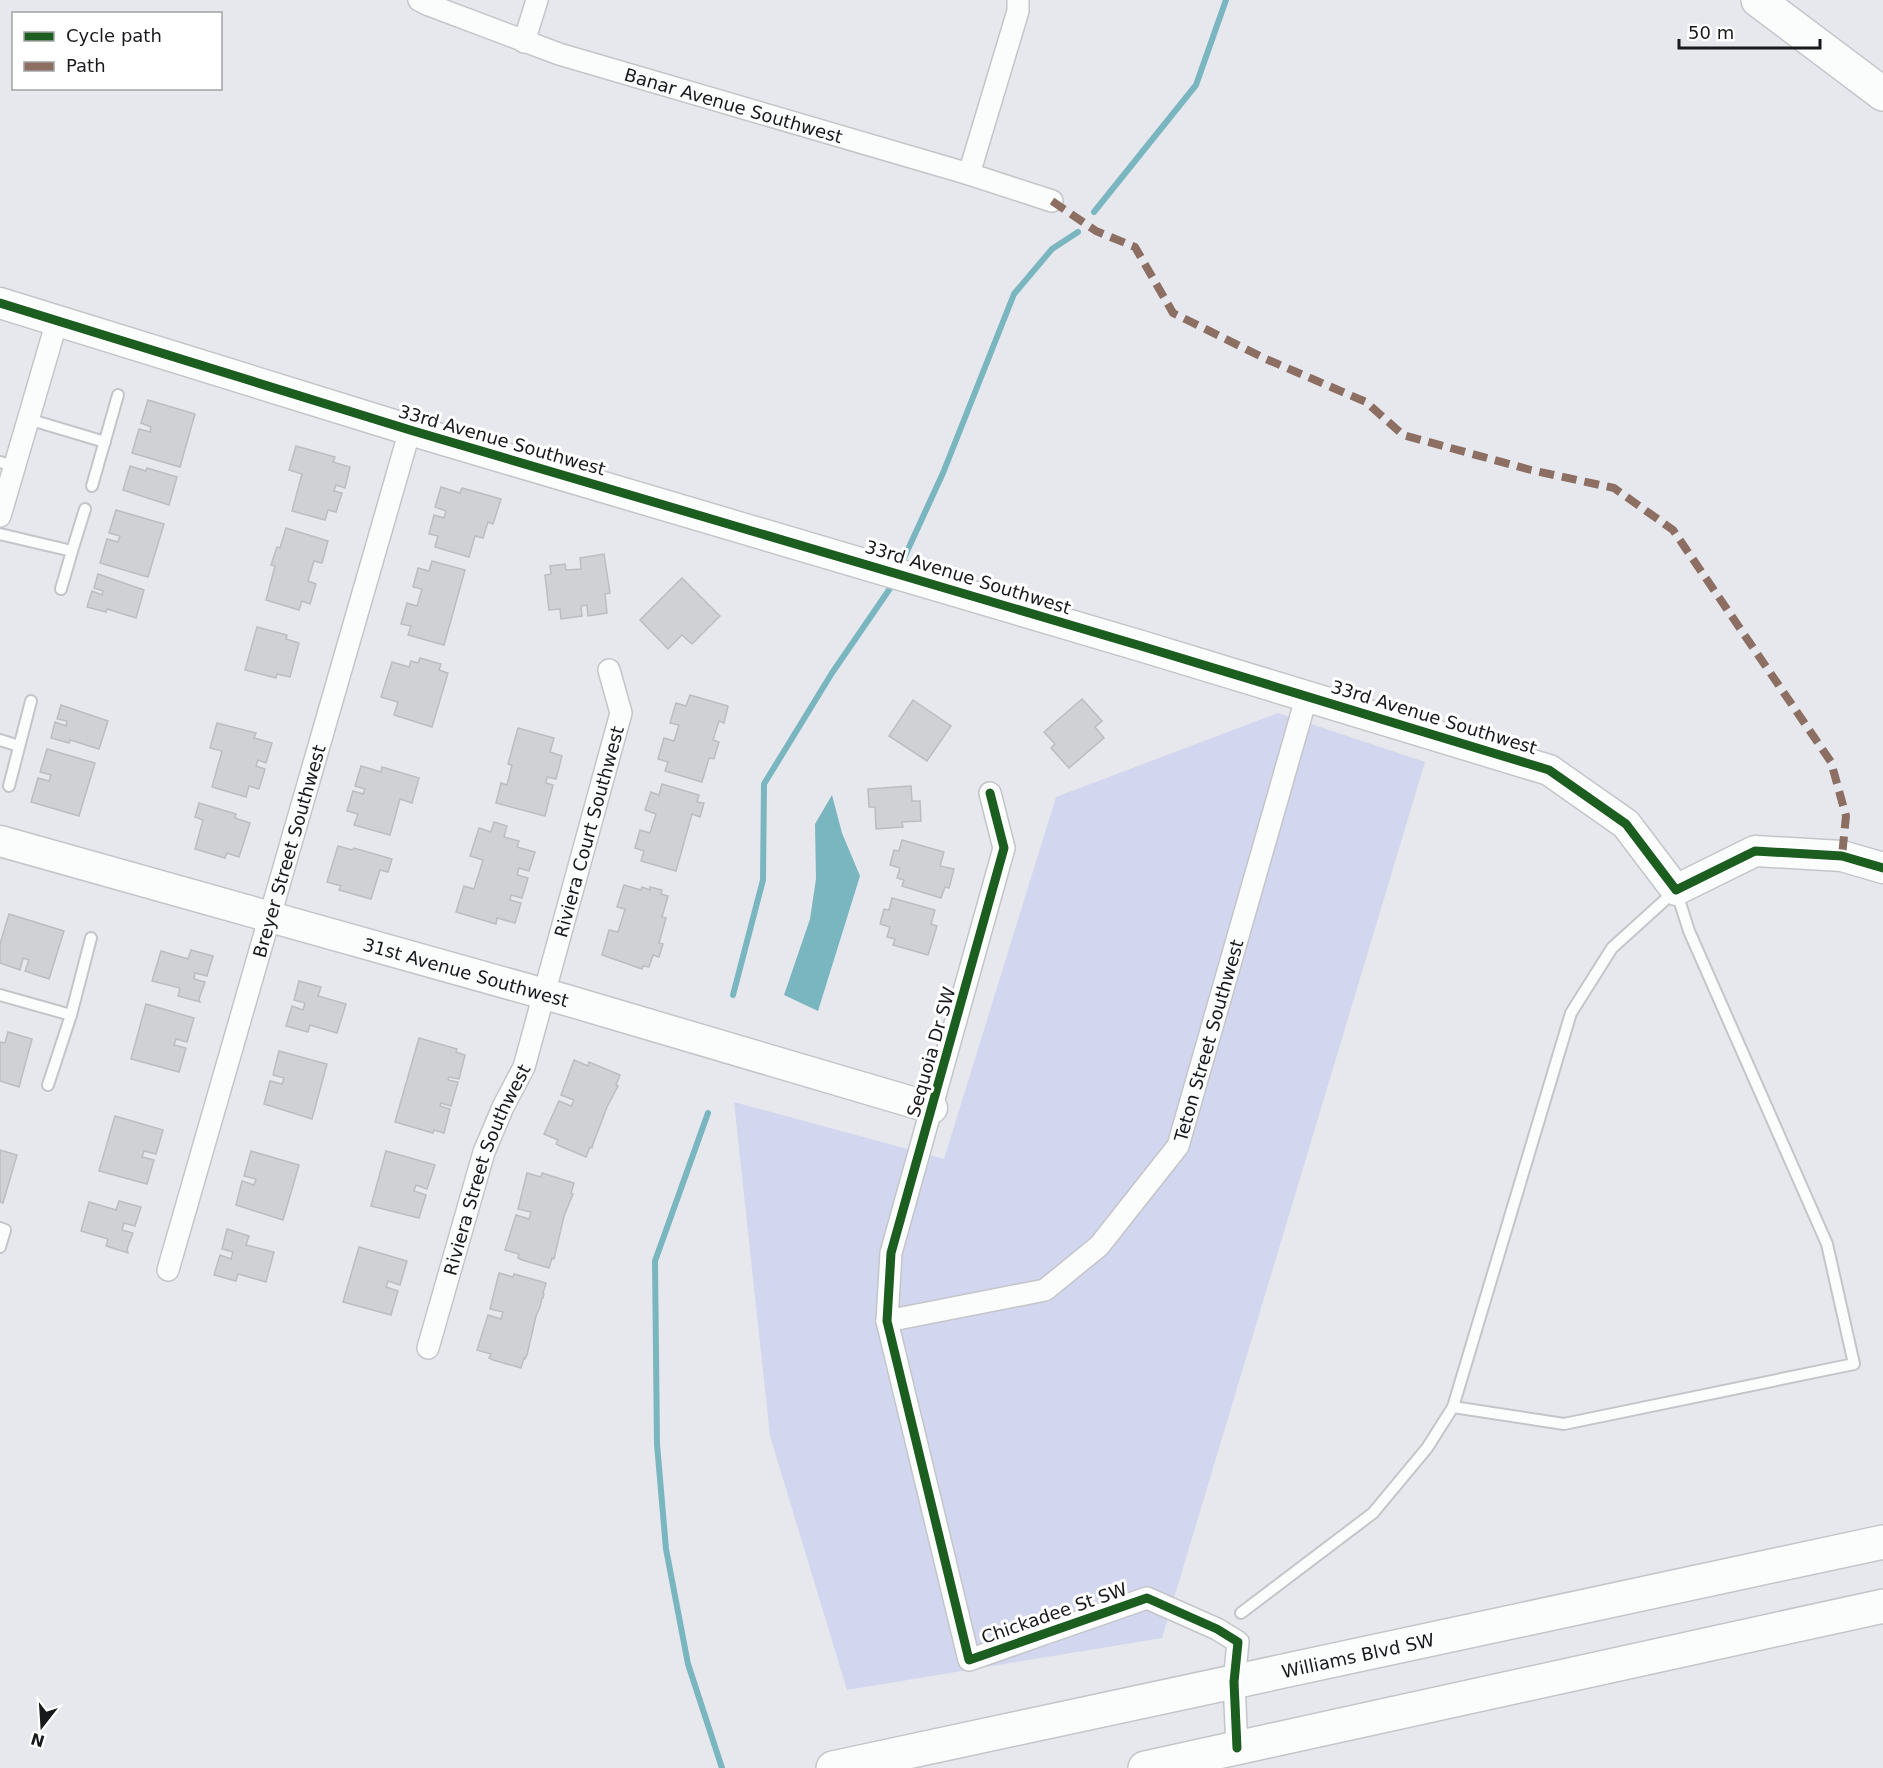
<svg xmlns="http://www.w3.org/2000/svg" width="1883" height="1768" viewBox="0 0 1883 1768" font-family="'DejaVu Sans',sans-serif">
  <style>
    .green { fill: #d2d6ee }
    .water { fill: #7ab6c0 }
    .lines { fill: none; stroke-linecap: round; stroke-linejoin: round }
    .stream { stroke: #7ab6c0; stroke-width: 6 }
    .building { fill: #d0d1d5; stroke: #bcbdc0; stroke-width: 1.5 }
    .lane-casing { stroke: #c4c5c9; stroke-width: 14 }
    .street-casing { stroke: #c4c5c9; stroke-width: 24 }
    .secondary-casing { stroke: #c4c5c9; stroke-width: 33 }
    .primary-casing { stroke: #c4c5c9; stroke-width: 36 }
    .highway-casing { stroke: #c4c5c9; stroke-width: 36 }
    .lane { stroke: #fbfcfc; stroke-width: 10 }
    .street { stroke: #fbfcfc; stroke-width: 21 }
    .secondary { stroke: #fbfcfc; stroke-width: 30 }
    .primary { stroke: #fbfcfc; stroke-width: 33 }
    .highway { stroke: #fbfcfc; stroke-width: 33 }
    .quiet { stroke: #8d6e63; stroke-width: 8; stroke-dasharray: 15 8; stroke-linecap: butt }
    .cycleway-casing { stroke: #fff; stroke-width: 13 }
    .cycleway { stroke: #1b5e20; stroke-width: 9 }
    .labels { text-anchor: middle; dominant-baseline: central; stroke-width: 6; stroke-linejoin: round; paint-order: stroke }
    .street-label { font-size: 18px; fill: #18191c; stroke: #fff }
  </style>
  <rect width="100%" height="100%" fill="#e7e8ed"/>
  <!-- green -->
  <path class="green" d="M1278 713 1425 762 1162 1638 847 1690 770 1436 734 1102 944 1159 1056 797Z"/>
  <!-- water -->
  <path class="water" d="M832 795 842 833 860 876 818 1011 784 995 810 919 816 879 815 824Z"/>
  <g class="lines">
    <!-- stream -->
    <g class="stream">
      <path d="M1094 212 1196 85 1226 0"/>
      <path d="M904 558 943 473 1014 294 1052 249 1078 232"/>
      <path d="M733 995 763 880 764 784 832 673 891 587"/>
      <path d="M708 1113 655 1261 657 1444 666 1549 688 1664 722 1768"/>
    </g>
  </g>
  <!-- building -->
  <g class="building">
    <path d="M148 400 195 414 180 467 132 453 139 429 150 432 151 427 141 423Z"/>
    <path d="M296 446 335 457 333 462 350 467 345 488 336 485 334 491 342 493 336 512 328 510 325 520 292 511 302 474 289 470Z"/>
    <path d="M130 466 146 471 147 468 177 477 169 505 123 490Z"/>
    <path d="M441 487 460 493 462 488 501 499 493 524 488 522 483 538 475 536 469 557 435 547 438 536 429 534 434 515 444 518 446 511 435 507Z"/>
    <path d="M116 510 164 524 148 577 100 563 107 539 118 542 120 536 109 533Z"/>
    <path d="M286 528 328 541 322 563 314 561 308 581 316 584 310 604 302 601 299 610 266 600 275 566 271 565 277 547 280 548Z"/>
    <path d="M604 554 610 593 605 594 607 613 588 616 587 605 581 606 582 616 561 619 560 609 549 610 545 575 551 574 550 566 565 564 566 570 581 569 580 558Z"/>
    <path d="M432 561 465 570 444 645 408 635 411 626 401 624 407 603 417 606 422 589 413 587 418 568 429 571Z"/>
    <path d="M98 574 144 590 136 618 107 609 106 612 87 607 92 591 102 595 103 591 94 588Z"/>
    <path d="M682 578 720 616 692 644 682 635 668 649 640 620Z"/>
    <path d="M257 627 287 635 286 639 299 643 290 677 277 674 276 678 245 670Z"/>
    <path d="M420 658 441 664 439 670 448 673 432 727 394 715 398 702 381 697 392 662 409 667 411 661 418 663Z"/>
    <path d="M690 695 728 706 724 723 719 721 713 740 719 742 714 759 709 758 702 782 665 771 668 762 658 759 664 738 674 741 679 725 670 723 676 703 686 706Z"/>
    <path d="M1082 699 1102 721 1095 727 1104 738 1069 768 1051 748 1055 744 1044 732Z"/>
    <path d="M913 700 951 726 927 761 889 736Z"/>
    <path d="M61 705 108 721 99 749 70 740 69 743 51 738 55 722 66 726 67 721 57 719Z"/>
    <path d="M217 723 256 733 254 738 272 743 266 763 258 760 256 766 265 769 259 789 249 786 246 797 212 787 222 751 210 748Z"/>
    <path d="M518 728 554 738 550 752 562 756 556 779 547 777 546 783 553 785 545 816 496 803 501 783 507 785 512 765 508 764Z"/>
    <path d="M47 749 95 763 79 816 31 802 38 778 49 781 51 775 40 772Z"/>
    <path d="M361 766 381 772 382 767 419 778 412 803 400 799 390 835 354 825 358 814 347 811 353 791 363 794 365 789 355 786Z"/>
    <path d="M662 784 699 795 697 802 704 803 700 817 692 814 676 871 641 861 644 851 635 848 640 830 650 833 656 814 645 810 651 792 659 795Z"/>
    <path d="M911 786 912 801H920L921 821 902 822 903 827 876 829 875 807H869L868 789Z"/>
    <path d="M199 803 236 814 235 818 250 823 239 857 227 853 225 858 195 849 203 820 195 817Z"/>
    <path d="M494 822 507 826 504 837 519 841 517 847 535 852 529 871 519 868 517 875 528 878 522 898 511 895 510 900 521 903 515 923 497 918 496 924 456 912 464 886 474 889 483 860 470 856 479 828 491 832Z"/>
    <path d="M902 840 944 852 940 866 954 869 949 888 945 887 941 898 902 886 904 880 897 878 900 868 890 865 894 850 899 851Z"/>
    <path d="M338 846 352 850 354 848 392 859 388 872 380 870 371 899 339 890 341 886 327 882Z"/>
    <path d="M624 885 641 890 642 887 650 890V887L662 890 661 894 668 896 662 917 666 918 659 943 663 944 659 957 653 955 649 967 643 966 642 969 602 955 609 930 618 932 625 909 617 907Z"/>
    <path d="M892 898 935 910 931 924 937 926 928 955 893 945 895 939 887 937 890 927 880 924 884 909 889 910Z"/>
    <path d="M9 914 64 931 49 979 25 971 29 960 23 958 20 970 0 963V944Z"/>
    <path d="M191 950 213 956 207 976 195 973 194 979 205 982 199 999 200 1002 178 996 180 988 152 981 161 951 188 959Z"/>
    <path d="M299 981 321 987 318 996 346 1004 337 1033 310 1025 308 1032 286 1026 292 1006 303 1010 305 1003 294 1000Z"/>
    <path d="M146 1004 194 1018 187 1042 176 1039 174 1045 186 1048 179 1072 131 1059Z"/>
    <path d="M8 1032 32 1039 19 1087 0 1081V1042L5 1043Z"/>
    <path d="M419 1038 457 1049 456 1052 465 1055 459 1079 449 1077 448 1080 458 1082 451 1106 441 1103 440 1106 450 1109 444 1133 434 1130 433 1133 395 1122Z"/>
    <path d="M279 1051 327 1064 312 1119 264 1104 270 1081 282 1084 284 1078 273 1075Z"/>
    <path d="M574 1060 588 1066 589 1062 620 1075 616 1085 618 1086 607 1107 593 1144 592 1148 590 1147 586 1157 560 1146 556 1144 558 1140 544 1134 559 1101 571 1106 574 1100 561 1095Z"/>
    <path d="M115 1116 163 1130 156 1154 144 1151 142 1157 154 1160 147 1184 99 1171Z"/>
    <path d="M0 1150 17 1155 3 1203 0 1202Z"/>
    <path d="M251 1151 299 1165 283 1220 236 1205 242 1181 254 1185 256 1179 244 1176Z"/>
    <path d="M386 1151 435 1165 427 1189 416 1185 414 1191 426 1195 419 1218 371 1206Z"/>
    <path d="M527 1173 541 1177 542 1173 574 1183 571 1193 573 1194 564 1216 554 1259 552 1258 549 1268 522 1260 518 1258 519 1254 505 1250 516 1215 529 1219 531 1212 518 1209Z"/>
    <path d="M119 1201 141 1207 135 1226 124 1223 122 1230 133 1233 127 1249 128 1253 106 1246 108 1239 81 1231 89 1202 116 1210Z"/>
    <path d="M227 1229 249 1236 246 1245 274 1252 266 1282 238 1274 236 1281 214 1275 220 1255 231 1259 233 1252 222 1249Z"/>
    <path d="M359 1247 407 1261 400 1285 388 1281 386 1287 398 1291 391 1315 343 1302Z"/>
    <path d="M499 1273 513 1277 514 1274 546 1283 543 1293 544 1294 543 1298H542L540 1307 536 1316 527 1355 525 1359 524 1358 521 1368 493 1360 489 1358 491 1354 477 1350 488 1315 501 1319 503 1312 490 1309Z"/>
  </g>
  <g class="lines">
    <!-- lane casing -->
    <g class="lane-casing">
      <g id="lane">
        <path d="M28 419 105 442"/>
        <path d="M0 462 14 466"/>
        <path d="M92 486 118 395"/>
        <path d="M0 534 72 551 61 589"/>
        <path d="M72 551 85 509"/>
        <path d="M0 740 19 746"/>
        <path d="M9 786 31 701"/>
        <path d="M1676 890 1689 931 1827 1244 1854 1364 1564 1424 1453 1407 1571 1013 1612 948Z"/>
        <path d="M0 995 71 1015"/>
        <path d="M48 1085 71 1015 91 938"/>
        <path d="M0 1228 5 1230 0 1247"/>
        <path d="M1241 1613 1373 1513 1427 1448 1453 1407"/>
      </g>
    </g>
    <!-- street casing -->
    <g class="street-casing">
      <g id="street">
        <path id="s1" d="M419 0 429 5 559 54 969 174 1052 201"/>
        <path d="M524 42 537 0"/>
        <path d="M969 174 1018 11V0"/>
        <path d="M0 516 57 321"/>
        <path d="M990 793 1004 848 891 1253 887 1321 969 1660 1147 1598 1217 1629 1238 1642 1234 1682 1237 1748"/>
        <path id="s2" d="M168 1270 410 430"/>
        <path id="s3" d="M887 1321 1045 1290 1099 1246 1178 1146 1307 695"/>
        <path id="s4" d="M428 1348 484 1152 503 1107 524 1067 621 713 609 670"/>
      </g>
    </g>
    <!-- secondary casing -->
    <g class="secondary-casing">
      <g id="secondary">
        <path d="M0 303 410 430 1141 646 1549 770 1626 824 1676 890 1755 851 1842 856 1883 868"/>
        <path id="s5" d="M0 841 566 1000 932 1108"/>
      </g>
    </g>
    <!-- primary casing -->
    <g class="primary-casing">
      <g id="primary">
        <path id="s6" d="M833 1768 1883 1542"/>
        <path d="M1145 1768 1883 1606"/>
      </g>
    </g>
    <!-- highway casing -->
    <g class="highway-casing">
      <path id="highway" d="M1758 0 1883 94"/>
    </g>
    <!-- lane -->
    <use href="#lane" class="lane"/>
    <!-- street -->
    <use href="#street" class="street"/>
    <!-- secondary -->
    <use href="#secondary" class="secondary"/>
    <!-- primary -->
    <use href="#primary" class="primary"/>
    <!-- highway -->
    <use href="#highway" class="highway"/>
    <!-- quiet -->
    <path class="quiet" d="M1052 201 1096 231 1135 247 1173 313 1266 359 1366 402 1403 435 1531 470 1614 488 1673 530 1831 762 1846 816 1842 856"/>
    <!-- cycleway casing -->
    <g class="cycleway-casing">
      <g id="cycleway">
        <path d="M0 303 410 430 1141 646 1549 770 1626 824 1676 890 1755 851 1842 856 1883 868"/>
        <path d="M990 793 1004 848 891 1253 887 1321 969 1660 1147 1598 1217 1629 1238 1642 1234 1682 1237 1748"/>
      </g>
    </g>
    <!-- cycleway -->
    <use href="#cycleway" class="cycleway"/>
  </g>
  <g class="labels">
    <!-- street labels -->
    <g class="street-label">
      <text stroke="none"><textPath href="#s1" startOffset="332">Banar Avenue Southwest</textPath></text>
      <text transform="translate(502 440) rotate(16)">33rd Avenue Southwest</text>
      <text transform="translate(968 577) rotate(17)">33rd Avenue Southwest</text>
      <text transform="translate(1434 717) rotate(17)">33rd Avenue Southwest</text>
      <text stroke="none"><textPath href="#s4" startOffset="542">Riviera Court Southwest</textPath></text>
      <text stroke="none"><textPath href="#s2" startOffset="436">Breyer Street Southwest</textPath></text>
      <text stroke="none"><textPath href="#s5" startOffset="484">31st Avenue Southwest</textPath></text>
      <text stroke="none"><textPath href="#s3" startOffset="468">Teton Street Southwest</textPath></text>
      <text transform="translate(931 1052) rotate(-74)">Sequoia Dr SW</text>
      <text stroke="none"><textPath href="#s4" startOffset="188">Riviera Street Southwest</textPath></text>
      <text transform="translate(1054 1613) rotate(-19)">Chickadee St SW</text>
      <text stroke="none"><textPath href="#s6" startOffset="537">Williams Blvd SW</textPath></text>
    </g>
  </g>
  <!-- legend -->
  <rect x="12" y="12" width="210" height="78" fill="#ffffff" stroke="#a3a3a4" stroke-width="1.5"/>
  <rect x="24" y="32" width="30" height="9" fill="#1b5e20" stroke="#a3a3a4" stroke-width="1.5"/>
  <text x="66" y="42" font-size="18" fill="#18191c">Cycle path</text>
  <rect x="24" y="62" width="30" height="9" fill="#8d6e63" stroke="#a3a3a4" stroke-width="1.5"/>
  <text x="66" y="72" font-size="18" fill="#18191c">Path</text>
  <!-- north arrow -->
  <g transform="translate(42 1726) rotate(197)" stroke="#ffffff" stroke-width="4.5" paint-order="stroke">
  <path d="M0-4.5L10 22L0 15L-10 22Z" fill="#18191c"/>
  <text y="-9" font-size="16" font-weight="bold" text-anchor="middle" fill="#18191c">N</text>
  </g>
  <!-- scale -->
  <path d="M1679 39v9h141v-9" fill="none" stroke="#18191c" stroke-width="3"/>
  <text x="1688" y="39" font-size="18" fill="#18191c" stroke="#ffffff" stroke-width="4.5" paint-order="stroke">50 m</text>
</svg>
